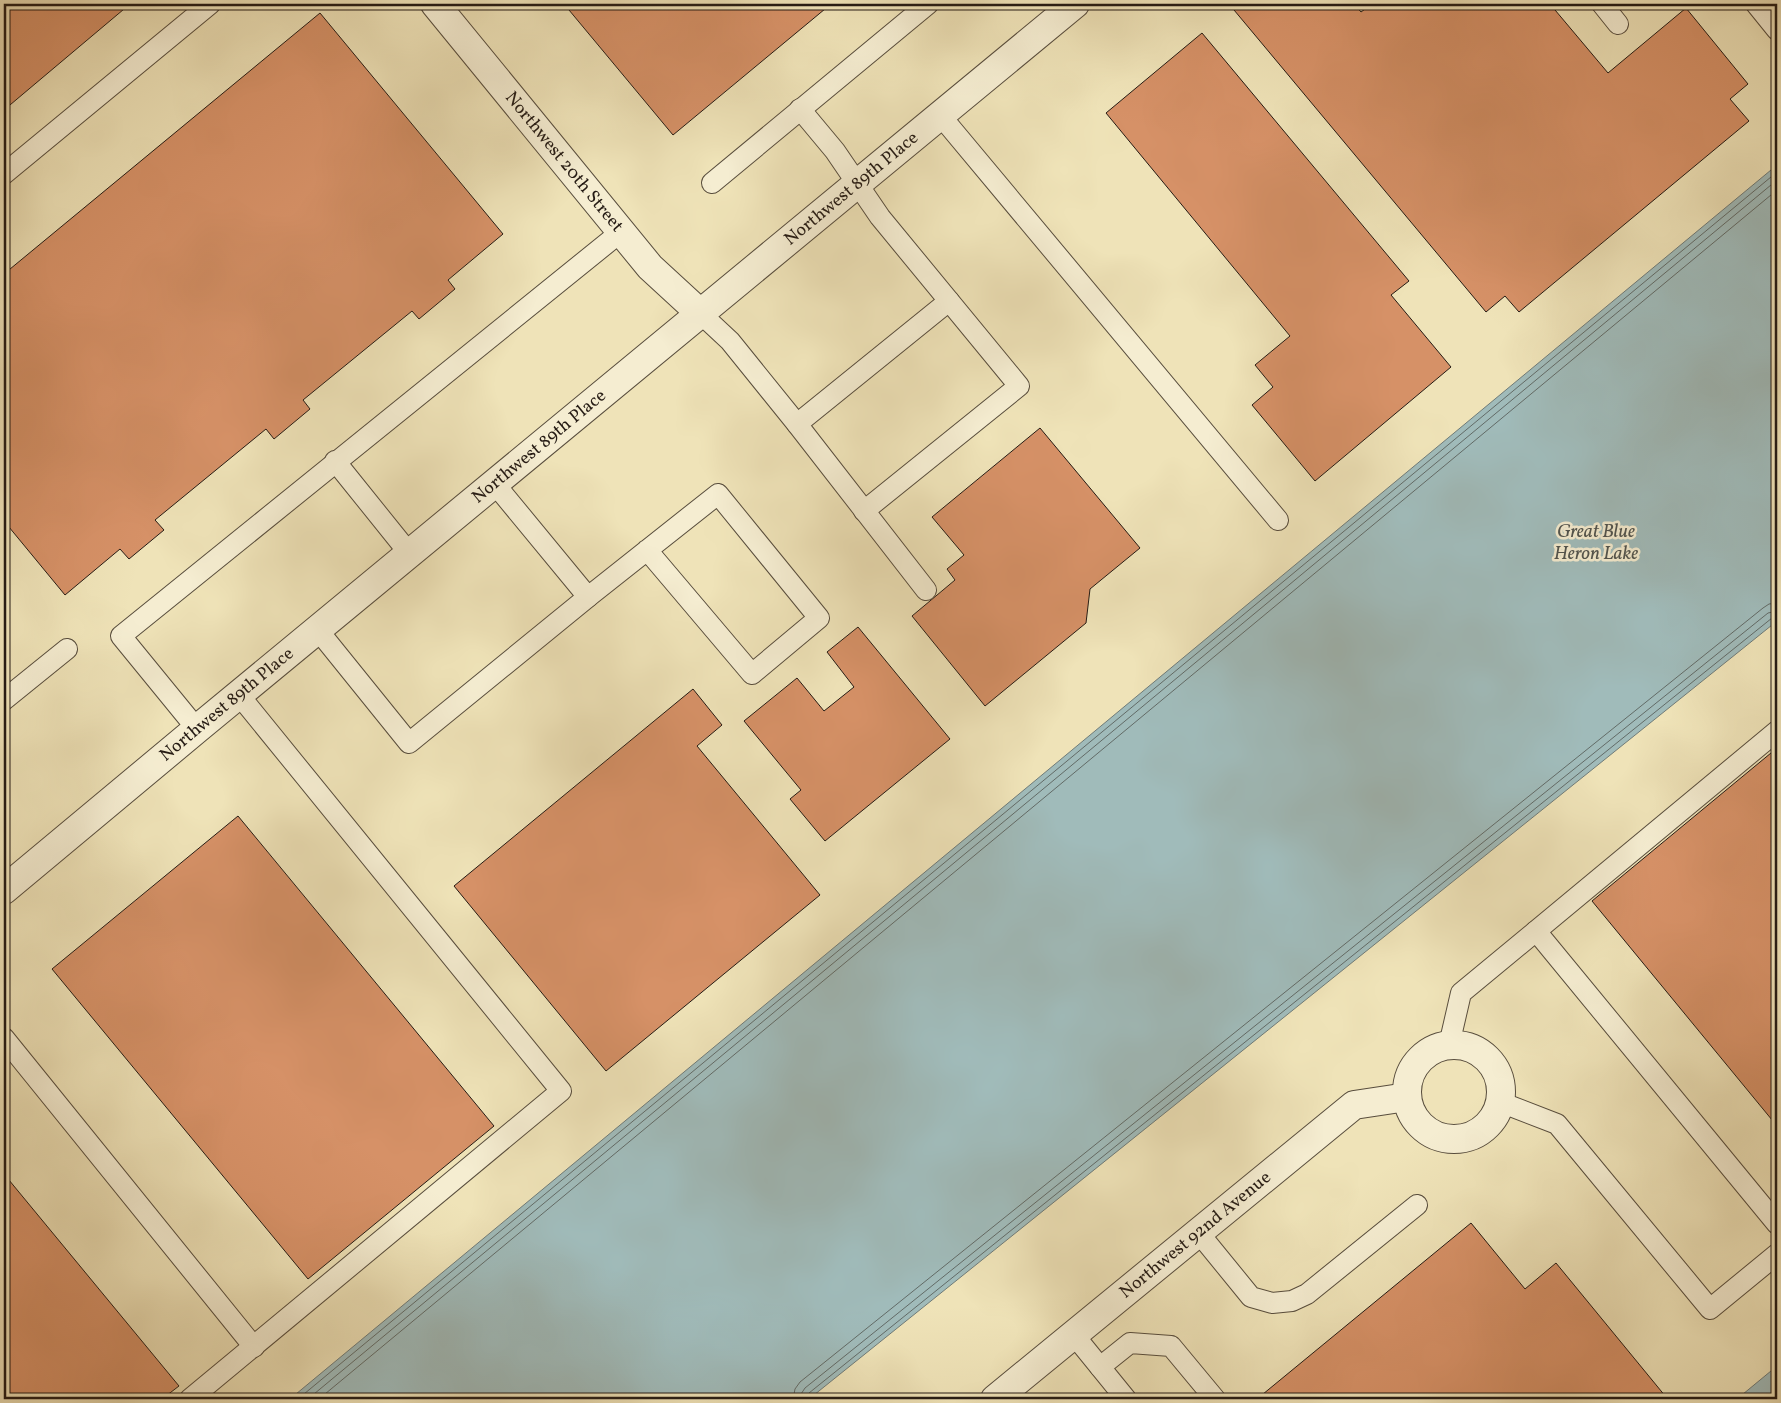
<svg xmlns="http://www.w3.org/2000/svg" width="1781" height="1403" viewBox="0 0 1781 1403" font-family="Vollkorn,serif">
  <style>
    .water { fill: #a0bbba; stroke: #6f7b78 }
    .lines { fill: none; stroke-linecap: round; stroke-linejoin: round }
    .shore { stroke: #626b67; stroke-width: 1 }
    .building { fill: #d69167; stroke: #251b14 }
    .service-casing { stroke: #584d3d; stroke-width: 22 }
    .minor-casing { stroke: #584d3d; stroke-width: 30 }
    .service { stroke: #f5edd1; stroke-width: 20 }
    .minor { stroke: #f5edd1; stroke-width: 28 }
    .labels { text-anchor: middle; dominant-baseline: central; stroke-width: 5; stroke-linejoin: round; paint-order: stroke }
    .street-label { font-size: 18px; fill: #251b14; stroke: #f5edd1 }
    .water-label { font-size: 19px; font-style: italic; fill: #50534e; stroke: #f5edd1 }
  </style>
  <rect width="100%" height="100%" fill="#efe3b8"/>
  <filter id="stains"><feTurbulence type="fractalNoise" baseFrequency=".004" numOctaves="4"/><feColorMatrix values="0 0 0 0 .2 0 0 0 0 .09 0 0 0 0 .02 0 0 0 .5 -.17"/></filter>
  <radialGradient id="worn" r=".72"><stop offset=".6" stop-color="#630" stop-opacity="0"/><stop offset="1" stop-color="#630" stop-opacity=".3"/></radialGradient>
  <!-- water -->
  <g class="water">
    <path d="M1777 165V621L809 1399H290Z"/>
    <path d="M1777 1366V1399H1737Z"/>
  </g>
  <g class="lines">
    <!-- shore -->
    <g class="shore">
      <path d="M298 1399 1777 172"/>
      <path d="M308 1399 1777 180"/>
      <path d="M319 1399 1777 190"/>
      <path d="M793 1399 795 1389 800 1382 1763 608 1769 604 1777 603"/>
      <path d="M800 1399 801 1394 805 1388 1768 613 1777 611"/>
      <path d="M807 1399 809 1393 1772 618 1777 617"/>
    </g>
  </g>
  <!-- building -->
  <g class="building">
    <path d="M4 4H130L4 110Z"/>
    <path d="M564 4H831L673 135Z"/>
    <path d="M1229 4H1354L1361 12 1372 4H1550L1608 73 1686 8 1748 84 1730 99 1749 121 1519 312 1505 296 1486 312Z"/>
    <path d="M320 13 503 234 448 280 455 289 419 319 412 311 303 400 310 409 274 439 266 429 155 520 164 530 129 559 120 549 65 595 4 521V274Z"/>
    <path d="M1202 33 1409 281 1391 295 1451 367 1315 481 1252 405 1273 387 1255 365 1290 336 1106 113Z"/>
    <path d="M1040 428 1140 548 1090 589 1086 623 985 706 912 616 955 580 947 569 964 555 932 517Z"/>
    <path d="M858 627 950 739 825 841 790 799 801 790 744 721 797 678 824 711 854 687 827 652Z"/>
    <path d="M693 689 722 725 697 746 820 895 606 1071 454 886Z"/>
    <path d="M1777 748V1126L1592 901Z"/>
    <path d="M238 816 494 1126 308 1279 52 969Z"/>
    <path d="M4 1174 179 1386 162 1399H4Z"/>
    <path d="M1471 1223 1525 1289 1556 1263 1666 1397 1664 1399H1257Z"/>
  </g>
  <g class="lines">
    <!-- service casing -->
    <g class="service-casing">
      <g id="service">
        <path d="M1602 4 1618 24"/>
        <path d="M1756 4 1777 30"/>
        <path d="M800 109 835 151 880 217 1019 386 864 511"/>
        <path d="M940 115 1278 520"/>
        <path d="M4 174 210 4"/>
        <path d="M712 183 928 4"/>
        <path d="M700 313 730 341 797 424 926 590"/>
        <path d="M797 424 949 301"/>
        <path d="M335 461 409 553"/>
        <path d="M494 483 588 597 718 494 819 618 752 674 647 550"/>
        <path d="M317 629 409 743 588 597"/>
        <path d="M4 700 67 649"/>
        <path d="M197 729 121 636 622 231"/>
        <path d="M1777 731 1536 931 1777 1224"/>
        <path d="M4 1038 254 1347"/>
        <path d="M1449 1045 1461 993 1536 931"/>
        <path d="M1500 1102 1557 1124 1710 1309 1777 1254"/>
        <path d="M1198 1232 1251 1297 1272 1303 1292 1301 1307 1294 1417 1205"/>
        <path d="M1074 1335 1126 1399"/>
        <path d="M1100 1367 1130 1343 1171 1346 1215 1399"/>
        <path d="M190 1399 561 1091 239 695"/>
      </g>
    </g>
    <!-- minor casing -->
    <g class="minor-casing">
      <g id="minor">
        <path id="s1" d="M435 4 650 267 700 313"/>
        <path id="s2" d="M4 890 197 729 1075 4"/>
        <circle cx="1454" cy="1092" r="47"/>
        <path id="s3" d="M995 1399 1354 1105 1407 1097"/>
      </g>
    </g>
    <!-- service -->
    <use href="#service" class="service"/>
    <!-- minor -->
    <use href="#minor" class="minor"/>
  </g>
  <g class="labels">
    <!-- street labels -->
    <g class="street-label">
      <text stroke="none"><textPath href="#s1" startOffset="204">Northwest 20th Street</textPath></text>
      <text stroke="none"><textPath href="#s2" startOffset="1100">Northwest 89th Place</textPath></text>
      <text stroke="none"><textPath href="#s2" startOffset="695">Northwest 89th Place</textPath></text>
      <text stroke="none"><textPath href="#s2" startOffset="290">Northwest 89th Place</textPath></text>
      <text stroke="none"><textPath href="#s3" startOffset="259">Northwest 92nd Avenue</textPath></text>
    </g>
    <!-- water labels -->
    <g class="water-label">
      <text x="1596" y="532">Great Blue<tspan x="1596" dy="22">Heron Lake</tspan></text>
    </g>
  </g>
  <!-- margin -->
  <rect width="1781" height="1403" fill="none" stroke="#efe3b8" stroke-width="20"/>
  <rect x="5" y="5" width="1771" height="1393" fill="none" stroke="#251b14" stroke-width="2.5"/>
  <rect x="10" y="10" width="1761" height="1383" fill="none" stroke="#251b14"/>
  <rect width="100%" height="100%" filter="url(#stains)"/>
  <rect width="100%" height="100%" fill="url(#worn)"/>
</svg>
